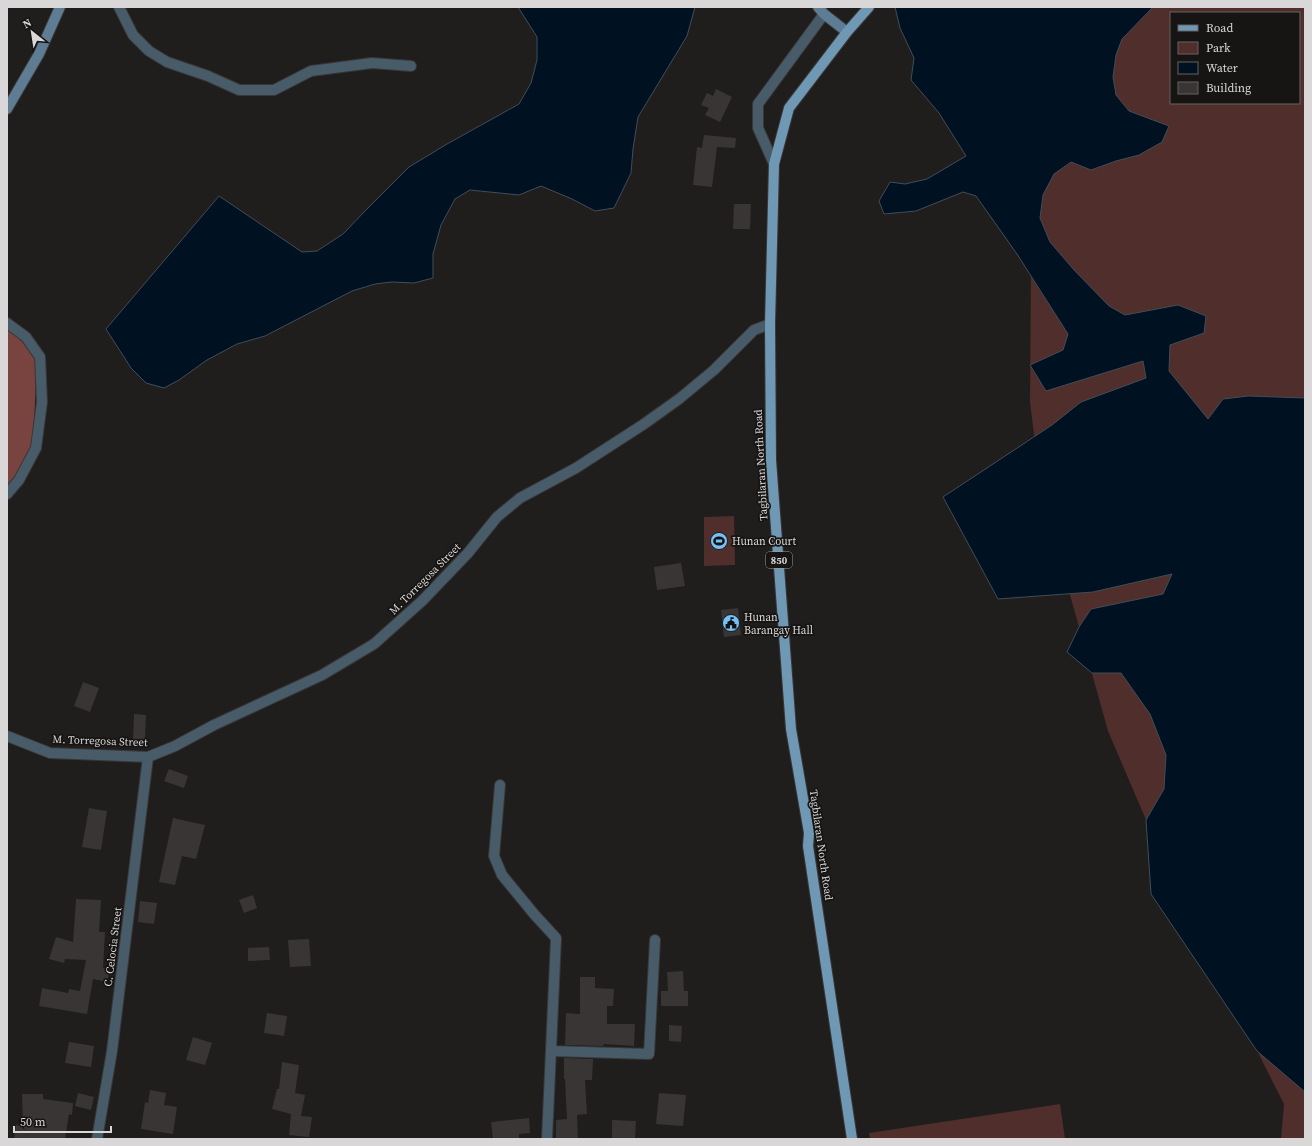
<svg xmlns="http://www.w3.org/2000/svg" width="1312" height="1146" viewBox="0 0 1312 1146" font-family="'Source Serif 4',serif">
  <style>
    .green { fill: #502e2b; fill-rule: evenodd }
    .forest { fill: #79443f }
    .water { fill: #001221; stroke: #414d58 }
    .building { fill: #383534 }
    .lines { fill: none; stroke-linecap: round; stroke-linejoin: round }
    .street-casing { stroke: #3a3737; stroke-width: 12 }
    .secondary-casing { stroke: #3a3737; stroke-width: 12 }
    .primary-casing { stroke: #3a3737; stroke-width: 12 }
    .street { stroke: #475b69; stroke-width: 10 }
    .secondary { stroke: #5e7d94; stroke-width: 10 }
    .primary { stroke: #6f98b5; stroke-width: 10 }
    .labels { text-anchor: middle; dominant-baseline: central; stroke-width: 3.5; stroke-linejoin: round; paint-order: stroke }
    .shield { fill: #171414; stroke: #9f9c9c; stroke-width: 1 }
    .shield-label { font-size: 10px; font-weight: bold; fill: #d9d7d7 }
    .street-label { font-size: 11px; fill: #d9d7d7; stroke: #171414 }
    .poi-label { font-size: 11px; fill: #d9d7d7; stroke: #171414; text-anchor: start }
  </style>
  <rect width="100%" height="100%" fill="#201d1d"/>
  <!-- green -->
  <g class="green">
    <path d="M1120 7H1305V1139H1281L1284 1104 1179 897 1108 731 1041 491 1030 402 1031 262 1020 183ZM1171 13H1299V103H1171Z"/>
    <path d="M734 516 735 565 704 566V517Z"/>
    <path d="M1060 1104 1065 1139H870L869 1133Z"/>
  </g>
  <!-- forest -->
  <path class="forest" d="M7 329C18 337 28 345 34 358 38 367 34 435 31 447 27 459 15 476 7 486Z"/>
  <!-- water -->
  <g class="water">
    <path d="M518 7H695L687 36 638 117 633 149 631 173 614 208 595 211 572 199 541 186 519 195 470 190 455 199 441 225 433 254V278L414 283 392 282 375 284 352 291 265 336 237 344 207 360 179 380 164 388 146 383 131 368 106 329 219 196 302 252 317 251 343 234 366 210 409 167 447 144 519 104 531 83 537 60V37Z"/>
    <path d="M895 7H1153L1122 39 1116 55 1113 77 1116 95 1129 111 1169 126 1162 142 1139 155 1116 161 1091 170 1071 162 1054 174 1043 195 1040 218 1050 242 1074 270 1109 306 1125 315 1178 305 1206 316 1204 333 1170 345 1169 371 1208 419 1223 399 1248 396 1305 398V1092L1257 1051 1151 894 1146 820 1164 789 1166 755 1150 714 1121 673H1092L1067 652 1079 627 1091 609 1163 594 1172 574 1093 592 998 599 943 497 1052 425 1081 402 1146 378 1143 361 1046 391 1030 365 1063 350 1068 334 1017 254 976 196 963 192 916 211 884 214 879 201 890 182 905 184 927 179 966 156 939 113 911 80 914 58 900 28Z"/>
  </g>
  <!-- building -->
  <g class="building">
    <path d="M716 89 732 97 720 122 705 115 709 108 701 105 707 93 713 96Z"/>
    <path d="M704 135 736 138 735 148 717 147 712 187 693 185 697 147 702 148Z"/>
    <path d="M734 204H751L750 229H733Z"/>
    <path d="M681 563 685 586 657 590 654 567Z"/>
    <path d="M738 608 741 635 724 637 721 610Z"/>
    <path d="M83 682 99 688 90 712 74 706Z"/>
    <path d="M134 714 146 715 145 739H133Z"/>
    <path d="M169 769 188 776 184 788 164 781Z"/>
    <path d="M89 808 107 811 101 850 82 847Z"/>
    <path d="M173 818 205 825 196 859 182 856 175 885 159 882Z"/>
    <path d="M253 895 257 908 244 913 239 900Z"/>
    <path d="M76 899 101 900 99 932H105L103 968 110 970 107 982 93 979 87 1014 39 1006 42 988 68 993 69 989 80 991 86 960 65 959 64 963 49 959 56 937 73 942Z"/>
    <path d="M140 901 157 903 154 924 138 922Z"/>
    <path d="M309 939 311 966 290 967 288 940Z"/>
    <path d="M269 947 270 960 248 961V948Z"/>
    <path d="M683 971 684 991H688V1006H661V991H668L667 972Z"/>
    <path d="M580 977H595V988L614 989 613 1006H607V1024H635L634 1046 604 1044 603 1046 565 1045 566 1013 580 1014Z"/>
    <path d="M267 1013 287 1016 284 1036 264 1033Z"/>
    <path d="M669 1025 682 1026 681 1042 669 1041Z"/>
    <path d="M193 1037 212 1043 205 1065 186 1060Z"/>
    <path d="M69 1042 94 1046 91 1067 65 1063Z"/>
    <path d="M564 1058 593 1059 592 1080H585L587 1114 577 1115 578 1139H556V1120L567 1119 565 1079H564Z"/>
    <path d="M282 1062 299 1065 295 1093 305 1095 301 1116 312 1117 309 1137 289 1135 291 1114 272 1109 277 1089H279Z"/>
    <path d="M150 1090 166 1093 164 1105 177 1107 173 1134 141 1129 145 1102 148 1103Z"/>
    <path d="M78 1093 94 1097 91 1110 75 1106Z"/>
    <path d="M659 1093 686 1095 683 1126 656 1124Z"/>
    <path d="M22 1094H43V1099L73 1103 72 1115 69 1114 65 1139H14L16 1125 23 1126Z"/>
    <path d="M529 1118 530 1133 519 1134V1139H493L491 1122Z"/>
    <path d="M612 1120 636 1121 635 1139H612Z"/>
  </g>
  <g class="lines">
    <!-- street casing -->
    <g class="street-casing">
      <g id="street">
        <path d="M119 7 133 35 149 51 167 62 208 76 239 90H274L311 71 372 63 411 66"/>
        <path d="M774 164 758 128V104L824 14"/>
        <path d="M7 323 26 337 40 357 42 402 36 448 19 480 7 494"/>
        <path d="M7 736 50 753 148 757 175 746 214 725 322 675 374 644 422 601 468 553 497 517 520 498 576 468 644 424 679 399 714 370 754 330 770 324"/>
        <path d="M500 785 494 856 502 875 534 914 556 938 547 1139"/>
        <path d="M551 1051 649 1054 655 940"/>
        <path d="M97 1139 112 1051 148 757"/>
      </g>
    </g>
    <!-- secondary casing -->
    <g class="secondary-casing">
      <g id="secondary">
        <path d="M818 7 824 14 847 32"/>
        <path d="M7 109 39 54 60 7"/>
      </g>
    </g>
    <!-- primary casing -->
    <g class="primary-casing">
      <path id="primary" d="M852 1139 808 846 809 833 791 729 771 460 770 324 774 164 789 108 847 32 869 7"/>
    </g>
    <!-- street -->
    <use href="#street" class="street"/>
    <!-- secondary -->
    <use href="#secondary" class="secondary"/>
    <!-- primary -->
    <use href="#primary" class="primary"/>
  </g>
  <!-- icons -->
  <defs>
    <g id="stadium-disc" transform="scale(0.9)"><circle r="9.5" fill="#73c1f6" stroke="#171414"/><path d="M0-5a6.5 5 0 1 0 0 10a6.5 5 0 1 0 0-10ZM-3.5-1.8h7v3.6h-7Z" fill="#111"/></g>
    <g id="civic-disc" transform="scale(0.9)"><circle r="9.5" fill="#73c1f6" stroke="#171414"/><path d="M-.6-6.5H3V-4.5H.6V-3L4-1V1h2V6H-6V1h2V-1L-.6-3ZM-1.2 2.5V6h2.4V2.5Z" fill="#111"/></g>
  </defs>
  <g fill-rule="evenodd">
    <use href="#stadium-disc" x="719" y="541"/>
    <use href="#civic-disc" x="731" y="623"/>
  </g>
  <g class="labels">
    <!-- shield labels -->
    <rect class="shield" x="766" y="552" width="26" height="16" rx="3"/>
    <g class="shield-label">
      <text x="779" y="560">850</text>
    </g>
    <!-- street labels -->
    <g class="street-label">
      <text transform="translate(761 465) rotate(-93)">Tagbilaran North Road</text>
      <text transform="translate(425 579) rotate(-45)">M. Torregosa Street</text>
      <text transform="translate(100 741) rotate(2)">M. Torregosa Street</text>
      <text transform="translate(821 845) rotate(82)">Tagbilaran North Road</text>
      <text transform="translate(113 947) rotate(-83)">C. Celocia Street</text>
    </g>
    <!-- poi labels -->
    <g class="poi-label">
      <text x="732" y="541">Hunan Court</text>
      <text x="744" y="617">Hunan<tspan x="744" dy="13">Barangay Hall</tspan></text>
    </g>
  </g>
  <!-- border -->
  <rect width="1312" height="1146" fill="none" stroke="#d9d7d7" stroke-width="16"/>
  <!-- legend -->
  <rect x="1170" y="12" width="130" height="92" fill="#171414" stroke="#656262"/>
  <rect x="1178" y="25" width="20" height="6" fill="#6f98b5" stroke="#656262"/>
  <text x="1206" y="32" font-size="12" fill="#d9d7d7">Road</text>
  <rect x="1178" y="42" width="20" height="12" fill="#502e2b" stroke="#656262"/>
  <text x="1206" y="52" font-size="12" fill="#d9d7d7">Park</text>
  <rect x="1178" y="62" width="20" height="12" fill="#001221" stroke="#656262"/>
  <text x="1206" y="72" font-size="12" fill="#d9d7d7">Water</text>
  <rect x="1178" y="82" width="20" height="12" fill="#383534" stroke="#656262"/>
  <text x="1206" y="92" font-size="12" fill="#d9d7d7">Building</text>
  <!-- north arrow -->
  <g transform="translate(32 32) rotate(330)" stroke="#171414" stroke-width="3" paint-order="stroke">
  <path d="M0-3L7 15L0 10L-7 15Z" fill="#d9d7d7"/>
  <text y="-6" font-size="11" font-weight="bold" text-anchor="middle" fill="#d9d7d7">N</text>
  </g>
  <!-- scale -->
  <path d="M14 1126v6h97v-6" fill="none" stroke="#d9d7d7" stroke-width="2"/>
  <text x="20" y="1126" font-size="12" fill="#d9d7d7" stroke="#171414" stroke-width="3" paint-order="stroke">50 m</text>
</svg>
